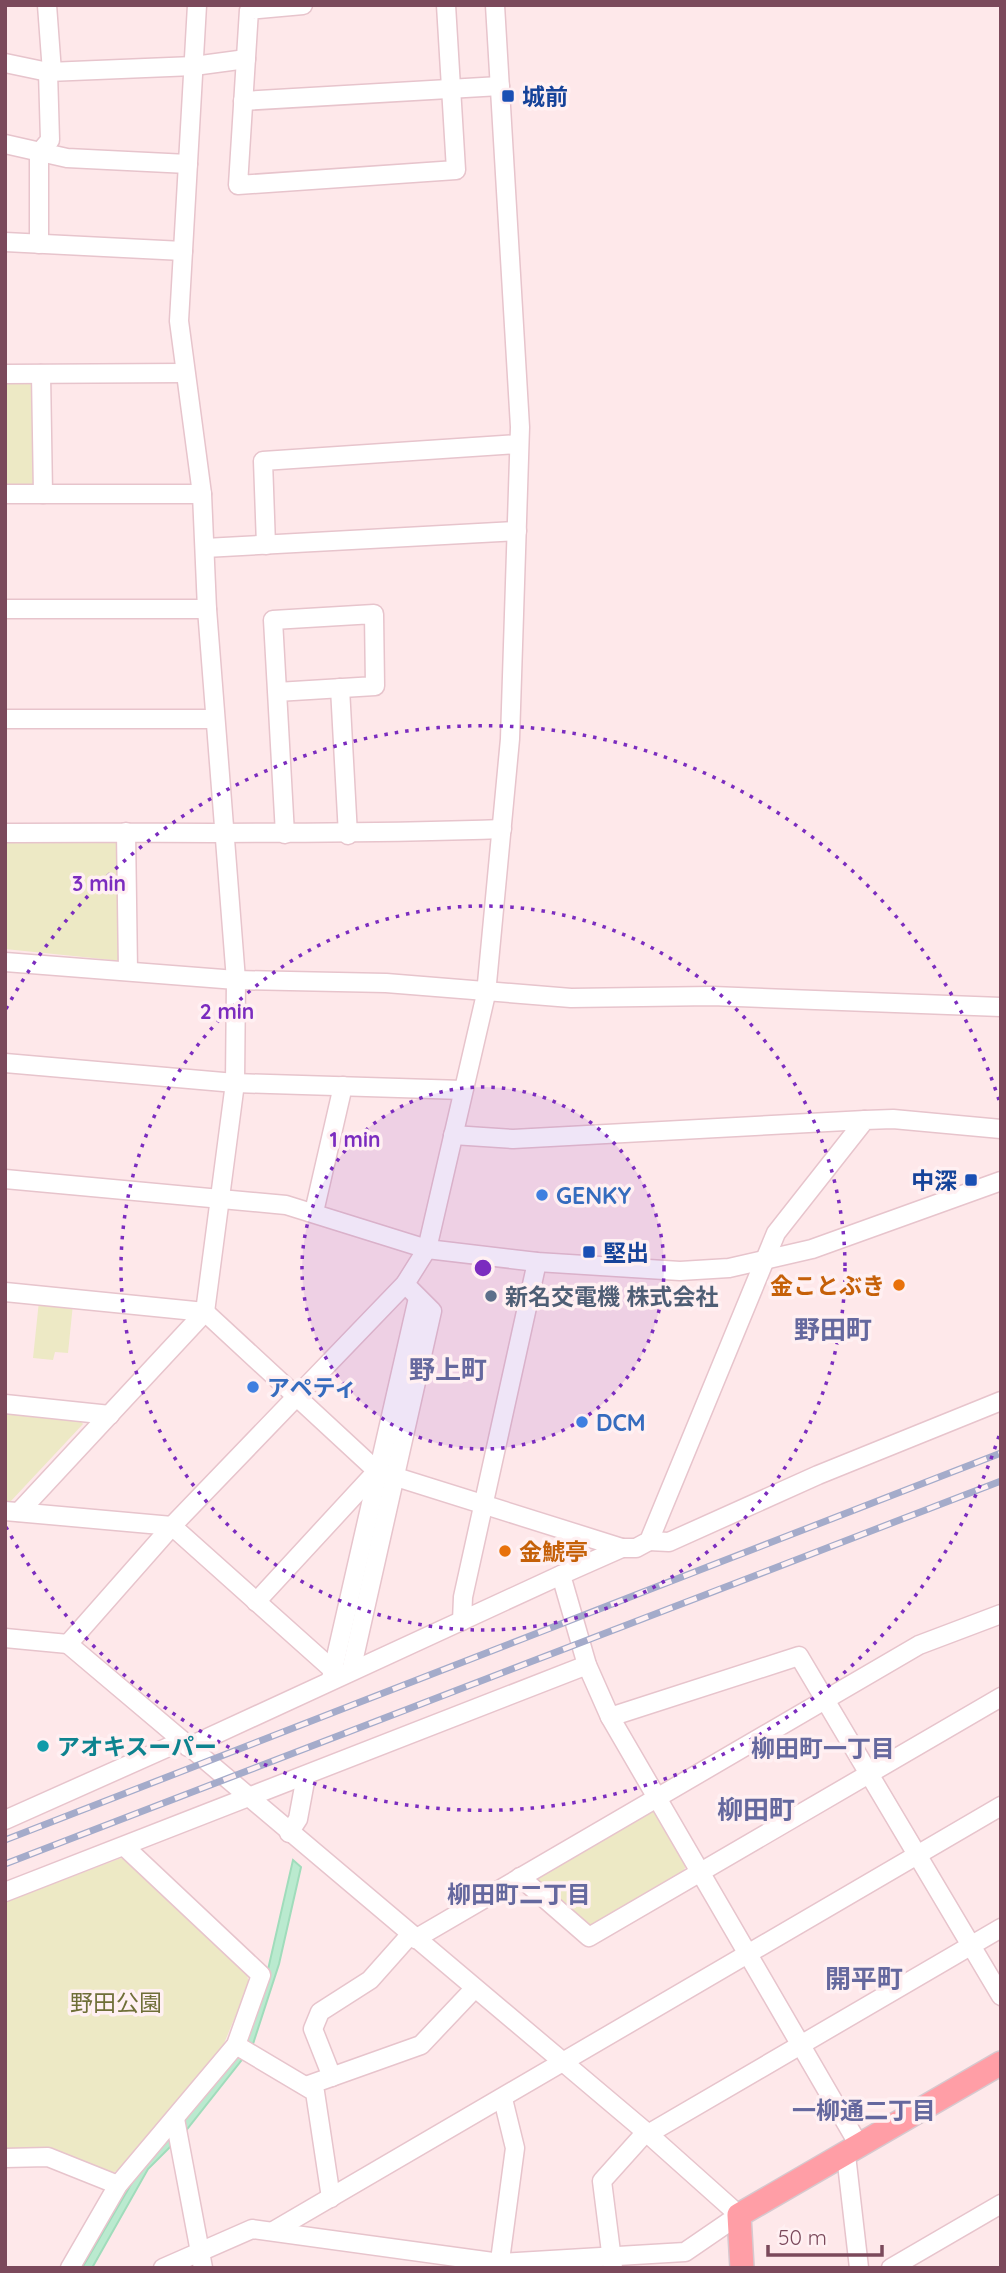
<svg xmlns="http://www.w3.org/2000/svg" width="1006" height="2273" viewBox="0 0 1006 2273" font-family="Quicksand,'Noto Sans JP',sans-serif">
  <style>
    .green { fill: #ede9c5 }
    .water { fill: #baeacf; stroke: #a0dcbb; stroke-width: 2 }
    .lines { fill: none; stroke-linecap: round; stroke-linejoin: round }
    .minor-casing { stroke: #e7c4cc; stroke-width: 21 }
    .major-casing { stroke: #d7c8ce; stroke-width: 26 }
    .minor { stroke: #fff; stroke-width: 18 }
    .major { stroke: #ff9ea6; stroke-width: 23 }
    .rail-casing { stroke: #a4abca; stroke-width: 7 }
    .rail { stroke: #fff0f2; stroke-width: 4.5; stroke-dasharray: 13; stroke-linecap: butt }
    .ring { fill: none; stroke: #7b2cbf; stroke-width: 3.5; stroke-dasharray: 3.5 7 }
    .transit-dot { fill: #1a4fb4; stroke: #fff0f2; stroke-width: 2.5 }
    .shop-dot { fill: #3f7fe0; stroke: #fff0f2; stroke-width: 2.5 }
    .food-dot { fill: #e8710a; stroke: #fff0f2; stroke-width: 2.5 }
    .service-dot { fill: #5c6f8a; stroke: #fff0f2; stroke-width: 2.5 }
    .culture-dot { fill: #0f9aa8; stroke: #fff0f2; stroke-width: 2.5 }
    .labels { text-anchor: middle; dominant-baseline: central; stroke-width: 7; stroke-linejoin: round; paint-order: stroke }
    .transit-label { font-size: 23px; font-weight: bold; fill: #164399; stroke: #fff0f2; text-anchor: start }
    .shop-label { font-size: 23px; font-weight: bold; fill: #366cbe; stroke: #fff0f2; text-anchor: start }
    .food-label { font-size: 23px; font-weight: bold; fill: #c56008; stroke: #fff0f2; text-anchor: end }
    .service-label { font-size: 23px; font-weight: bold; fill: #4e5e75; stroke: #fff0f2; text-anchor: start }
    .culture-label { font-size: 23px; font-weight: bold; fill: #0d838f; stroke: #fff0f2; text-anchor: start }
    .park-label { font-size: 23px; fill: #6f6f38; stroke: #fff0f2 }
    .neighbourhood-label { font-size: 24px; font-weight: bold; fill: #65689e; stroke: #fff0f2 }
    .quarter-label { font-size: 26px; font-weight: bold; fill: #65689e; stroke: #fff0f2 }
    .centre { fill: #7b2cbf; stroke: #fff0f2; stroke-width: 3.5 }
    .ring-label { font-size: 21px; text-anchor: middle; font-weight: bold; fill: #7b2cbf; stroke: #fff0f2; stroke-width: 7; stroke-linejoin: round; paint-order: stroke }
  </style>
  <rect width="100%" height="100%" fill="#fee8ea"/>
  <!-- green -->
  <g class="green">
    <path d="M5 381H33L39 478 33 484H5Z"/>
    <path d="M122 840V961L5 949V841Z"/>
    <path d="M39 1301 73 1304 68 1353 55 1352 53 1360 33 1358Z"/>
    <path d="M5 1410 78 1418 83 1424 10 1502 5 1501Z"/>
    <path d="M648 1809 654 1810 686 1866 681 1875 595 1926H585L535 1883 537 1872Z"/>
    <path d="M121 1858 132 1862 247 1975 249 1983 223 2046 120 2170 111 2173 5 2150V1902Z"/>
  </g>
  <!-- water -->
  <path class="water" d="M293 1860 301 1867 279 1964 252 2047 184 2133 148 2169 92 2268H82L147 2157 182 2123 233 2060 267 1974Z"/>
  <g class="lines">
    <!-- minor casing -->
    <g class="minor-casing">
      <g id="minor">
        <path d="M47 5 52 72"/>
        <path d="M303 5 249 10 238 185 456 170 446 5"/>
        <path d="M5 63 48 72 194 66 246 59"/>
        <path d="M243 101 500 86"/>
        <path d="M5 144 67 158 188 164"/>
        <path d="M5 242 183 251"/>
        <path d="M39 244V153L50 140 48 72"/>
        <path d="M5 374 185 373"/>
        <path d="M41 374 43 494"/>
        <path d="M5 494H202"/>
        <path d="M266 545 263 461 519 444"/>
        <path d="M205 548 517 531"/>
        <path d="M5 609H207"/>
        <path d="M340 688 348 835"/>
        <path d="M277 692 375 686 374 614 273 620 285 834"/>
        <path d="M5 719H215"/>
        <path d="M126 832 128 971"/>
        <path d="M5 833C171 832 336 835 502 829"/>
        <path d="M5 962 236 980 386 983 571 998 712 996 1001 1007"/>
        <path d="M5 1063 235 1083 463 1090"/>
        <path d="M453 1135 513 1139 865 1120"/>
        <path d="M5 1179 286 1205 427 1249 537 1262 680 1271 729 1268 812 1249 1001 1181"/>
        <path d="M314 1212 343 1086"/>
        <path d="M5 1292 205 1312 377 1471 622 1548"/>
        <path d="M5 1404 110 1415"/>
        <path d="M5 1511 172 1526 333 1670 331 1679"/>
        <path d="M19 1512 205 1312 235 1083 236 980 207 609 202 494 179 321 197 5"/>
        <path d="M649 1541 669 1542 818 1475 1001 1401"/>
        <path d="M256 1602 375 1473"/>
        <path d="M462 1621 463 1597 537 1262"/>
        <path d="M5 1638 68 1644 172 1526 405 1284 427 1249 486 994 510 739 520 427 495 5"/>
        <path d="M68 1644 646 2132 739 2215 685 2252 500 2263 252 2229 163 2268"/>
        <path d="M333 1670 418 1298"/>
        <path d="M351 1671 432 1311 405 1284"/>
        <path d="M610 1717 799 1656 1001 1996"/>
        <path d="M188 1747 561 1575"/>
        <path d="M5 1820 182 1741"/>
        <path d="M289 1833 298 1819 306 1776"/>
        <path d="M520 1877 589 1937 1001 1697"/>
        <path d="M5 1892 587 1665"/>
        <path d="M415 1939 919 1645 1001 1614"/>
        <path d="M236 2045 315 2092 331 2198"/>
        <path d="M332 2077 313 2029 320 2012 370 1980 410 1935"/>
        <path d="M306 2086 421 2045 474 1989"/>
        <path d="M175 2119 203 2268"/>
        <path d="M648 2134 1001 1928"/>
        <path d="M860 2147 610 1717 587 1665 561 1575 622 1548H636L649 1541 776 1233 865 1120 893 1119 1001 1129"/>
        <path d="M846 2155 859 2268"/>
        <path d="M5 2158 48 2157 118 2185"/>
        <path d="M275 2230 1001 1806"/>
        <path d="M70 2268 118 2185 236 2045 261 1975 125 1847"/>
        <path d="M499 2268 515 2148 503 2099"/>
        <path d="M613 2268 602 2181 646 2132"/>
        <path d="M891 2268 1001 2204"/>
      </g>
    </g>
    <!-- major casing -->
    <g class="major-casing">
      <path id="major" d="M742 2268 739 2215 1001 2063"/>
    </g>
    <!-- minor -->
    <use href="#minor" class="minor"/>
    <!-- major -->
    <use href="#major" class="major"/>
    <!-- rail casing -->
    <g class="rail-casing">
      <g id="rail">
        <path d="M5 1840 1001 1453"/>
        <path d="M5 1864 1001 1481"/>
      </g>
    </g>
    <!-- rail -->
    <use href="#rail" class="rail"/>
  </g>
  <!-- distance rings -->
  <circle cx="483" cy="1268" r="181" fill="#7b2cbf" fill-opacity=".12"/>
  <g class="ring">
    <circle cx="483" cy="1268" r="181"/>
    <circle cx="483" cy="1268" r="362"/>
    <path d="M999 1436A543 543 0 0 1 6 1527M6 1009A543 543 0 0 1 999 1100"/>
  </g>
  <!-- markers -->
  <g class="transit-dot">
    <rect x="501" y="89" width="14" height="14" rx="3.5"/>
    <rect x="964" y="1173" width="14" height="14" rx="3.5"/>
    <rect x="582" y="1245" width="14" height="14" rx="3.5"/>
  </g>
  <g class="shop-dot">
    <circle cx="542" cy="1195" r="7"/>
    <circle cx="253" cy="1387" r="7"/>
    <circle cx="582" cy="1422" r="7"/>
  </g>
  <g class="food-dot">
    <circle cx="899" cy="1285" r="7"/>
    <circle cx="505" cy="1551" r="7"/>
  </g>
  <circle class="service-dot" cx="491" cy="1296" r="7"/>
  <circle class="culture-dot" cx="43" cy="1746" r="7"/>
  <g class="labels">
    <!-- transit labels -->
    <g class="transit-label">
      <text x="522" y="96">城前</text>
      <text x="957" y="1180" text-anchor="end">中深</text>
      <text x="603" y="1252">堅出</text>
    </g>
    <!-- shop labels -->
    <g class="shop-label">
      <text x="556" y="1195">GENKY</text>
      <text x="267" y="1387">アペティ</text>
      <text x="596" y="1422">DCM</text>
    </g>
    <!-- food labels -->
    <g class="food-label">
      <text x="885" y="1285">金ことぶき</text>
      <text x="519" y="1551" text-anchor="start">金鯱亭</text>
    </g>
    <!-- service labels -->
    <g class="service-label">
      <text x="505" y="1296">新名交電機 株式会社</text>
    </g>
    <!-- culture labels -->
    <g class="culture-label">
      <text x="57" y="1746">アオキスーパー</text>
    </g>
    <!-- park labels -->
    <g class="park-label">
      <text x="116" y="2002">野田公園</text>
    </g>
    <!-- neighbourhood labels -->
    <g class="neighbourhood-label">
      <text x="823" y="1748">柳田町一丁目</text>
      <text x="519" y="1894">柳田町二丁目</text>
      <text x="864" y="2110">一柳通二丁目</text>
    </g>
    <!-- quarter labels -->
    <g class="quarter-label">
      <text x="833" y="1329">野田町</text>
      <text x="448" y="1369">野上町</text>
      <text x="756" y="1809">柳田町</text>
      <text x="864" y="1978">開平町</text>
    </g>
  </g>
  <circle cx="483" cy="1268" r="10" class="centre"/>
  <g class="ring-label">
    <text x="99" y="891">3 min</text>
    <text x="227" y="1019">2 min</text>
    <text x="355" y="1147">1 min</text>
  </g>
  <!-- border -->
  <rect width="1006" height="2273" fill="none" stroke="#7b495b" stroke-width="14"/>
  <!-- scale -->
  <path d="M768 2245v10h114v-10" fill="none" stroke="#7b495b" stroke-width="3.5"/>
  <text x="778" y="2245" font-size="21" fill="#7b495b" stroke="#fff0f2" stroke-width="5" paint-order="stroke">50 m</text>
</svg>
